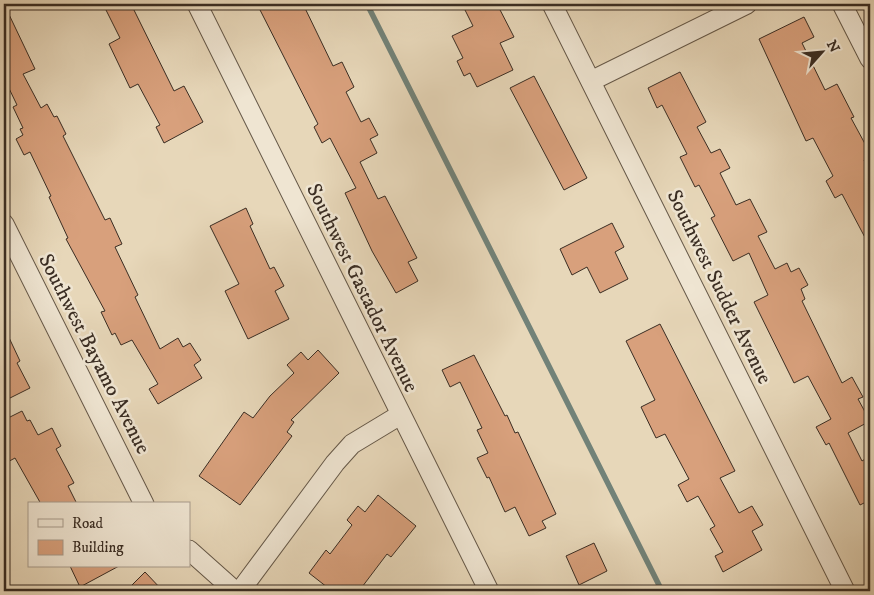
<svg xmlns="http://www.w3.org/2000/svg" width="874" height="595" viewBox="0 0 874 595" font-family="'IM FELL DW Pica',serif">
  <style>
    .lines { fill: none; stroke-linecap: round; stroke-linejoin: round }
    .stream { stroke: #728278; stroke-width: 5.5 }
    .building { fill: #d8a07c; stroke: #3a2d23 }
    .minor-casing { stroke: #655848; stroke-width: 21 }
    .minor { stroke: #efe5d2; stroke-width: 19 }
    .labels { text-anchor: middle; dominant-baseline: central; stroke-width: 5; stroke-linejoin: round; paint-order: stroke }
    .street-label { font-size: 21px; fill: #3a2d23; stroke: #efe5d2 }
  </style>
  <rect width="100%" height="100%" fill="#e7d7b9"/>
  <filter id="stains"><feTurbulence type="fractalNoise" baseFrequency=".004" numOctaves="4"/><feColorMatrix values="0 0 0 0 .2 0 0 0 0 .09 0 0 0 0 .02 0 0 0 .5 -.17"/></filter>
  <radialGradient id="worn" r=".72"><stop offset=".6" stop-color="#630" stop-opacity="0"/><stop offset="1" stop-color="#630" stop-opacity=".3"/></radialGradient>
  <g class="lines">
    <!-- stream -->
    <path class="stream" d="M367 4 662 591"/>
  </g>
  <!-- building -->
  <g class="building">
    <path d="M4 4 35 69 23 74 41 108 47 104 54 117 57 116 66 134 63 136 105 220 110 218 122 244 115 247 138 295 135 297 160 349 178 338 183 347 190 343 201 360 194 365 202 378 158 404 149 389 158 384 132 340 121 345 115 333 112 335 101 312 105 311 66 239 68 238 49 197 51 196 30 152 24 155 16 139 23 135 20 129 23 128 13 107 17 105 4 78Z"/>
    <path d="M103 4H131L174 91 184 86 203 122 164 143 156 127 160 125 138 84 130 88 109 44 120 38Z"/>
    <path d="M257 4H303L333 66 342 62 354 87 346 92 361 122 369 118 378 135 370 139 377 153 360 162 378 199 385 196 417 258 408 262 418 281 396 293 372 251 345 193 356 188 330 138 322 143 314 127 318 124Z"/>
    <path d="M462 4H497L514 37 500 43 513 70 477 87 470 73 464 76 457 61 463 58 452 36 473 26Z"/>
    <path d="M804 17 814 37 802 43 825 90 837 84 854 117 851 118 870 153V157L864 160 870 172V247L842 194 835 198 826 181 833 176 813 138 806 141 759 39Z"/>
    <path d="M680 72 706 122 697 127 711 153 720 149 730 168 720 173 736 205 750 199 767 232 758 236 775 269 787 263 791 272 799 268 808 285 801 289 805 299 802 301 842 383 852 377 863 397 858 399 870 421 848 433 862 461 870 456V500L860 505 829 443 826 445 816 427 831 419 808 376 794 383 754 302 768 295 749 253 733 261 711 218 715 216 699 185 695 187 680 157 687 154 662 105 657 108 648 88Z"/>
    <path d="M534 76 587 178 564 190 510 88Z"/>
    <path d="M246 208 253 224 250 226 270 269 274 267 284 286 275 291 289 319 248 339 225 291 239 284 210 226Z"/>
    <path d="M612 223 624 247 615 252 628 279 600 293 587 267 572 275 560 249Z"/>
    <path d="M660 324 735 471 720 478 739 513 752 506 763 525 752 531 762 550 723 572 715 556 723 552 710 529 715 526 698 496 687 502 678 485 689 479 665 434 656 438 641 407 655 400 626 341Z"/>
    <path d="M4 327 20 361 17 363 30 388 4 401Z"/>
    <path d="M318 350 339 373 291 420 294 422 287 432 292 436 240 505 199 476 244 412 253 418 270 396 294 373 287 365 301 352 308 360Z"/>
    <path d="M474 355 505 416 507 415 515 433 518 432 556 514 542 521 546 528 529 536 515 507 505 512 489 477 487 478 477 458 488 453 477 430 482 428 460 382 450 387 442 370Z"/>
    <path d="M22 411 27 421 30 420 38 435 52 428 61 446 56 449 74 483 68 486 77 504H41L15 458 4 464V420Z"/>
    <path d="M378 495 416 526 391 557 387 554 359 591H332L309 573 326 550 330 554 352 525 347 520 358 506 365 512Z"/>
    <path d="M594 543 607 571 579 585 566 556Z"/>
    <path d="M70 566H119L80 587Z"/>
    <path d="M145 572 163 591H126Z"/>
  </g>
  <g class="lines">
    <!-- minor casing -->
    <g class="minor-casing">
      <g id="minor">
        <path d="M197 4 489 591"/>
        <path d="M552 4 845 591"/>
        <path d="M842 4 870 59"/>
        <path d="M591 81 747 4"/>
        <path d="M4 224 144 504"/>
        <path d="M189 550 235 591"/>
        <path d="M240 591 335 463 352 444 400 415"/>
      </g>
    </g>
    <!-- minor -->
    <use href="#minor" class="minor"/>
  </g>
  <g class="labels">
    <!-- street labels -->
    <g class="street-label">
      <text transform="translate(719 287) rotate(64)">Southwest Sudder Avenue</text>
      <text transform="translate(362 288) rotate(64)">Southwest Gastador Avenue</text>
      <text transform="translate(94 354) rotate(63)">Southwest Bayamo Avenue</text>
    </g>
  </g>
  <!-- margin -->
  <rect width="874" height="595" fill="none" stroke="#e7d7b9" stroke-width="20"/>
  <rect x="5" y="5" width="864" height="585" fill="none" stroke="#3a2d23" stroke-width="2.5"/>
  <rect x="10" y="10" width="854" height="575" fill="none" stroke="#3a2d23"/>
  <!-- legend -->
  <rect x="28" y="502" width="162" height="65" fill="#efe5d2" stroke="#a79b8c"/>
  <rect x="38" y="519" width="25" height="8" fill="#efe5d2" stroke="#a79b8c"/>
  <text x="72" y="528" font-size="15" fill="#3a2d23">Road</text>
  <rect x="38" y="540" width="25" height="15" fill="#d8a07c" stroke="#a79b8c"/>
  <text x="72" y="552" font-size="15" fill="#3a2d23">Building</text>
  <!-- north arrow -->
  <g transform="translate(822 52) rotate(63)" stroke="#efe5d2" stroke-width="4" paint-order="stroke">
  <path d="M0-4L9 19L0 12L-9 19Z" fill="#3a2d23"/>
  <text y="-8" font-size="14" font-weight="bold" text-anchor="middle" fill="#3a2d23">N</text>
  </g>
  <rect width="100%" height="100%" filter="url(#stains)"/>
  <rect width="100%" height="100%" fill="url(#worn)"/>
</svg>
